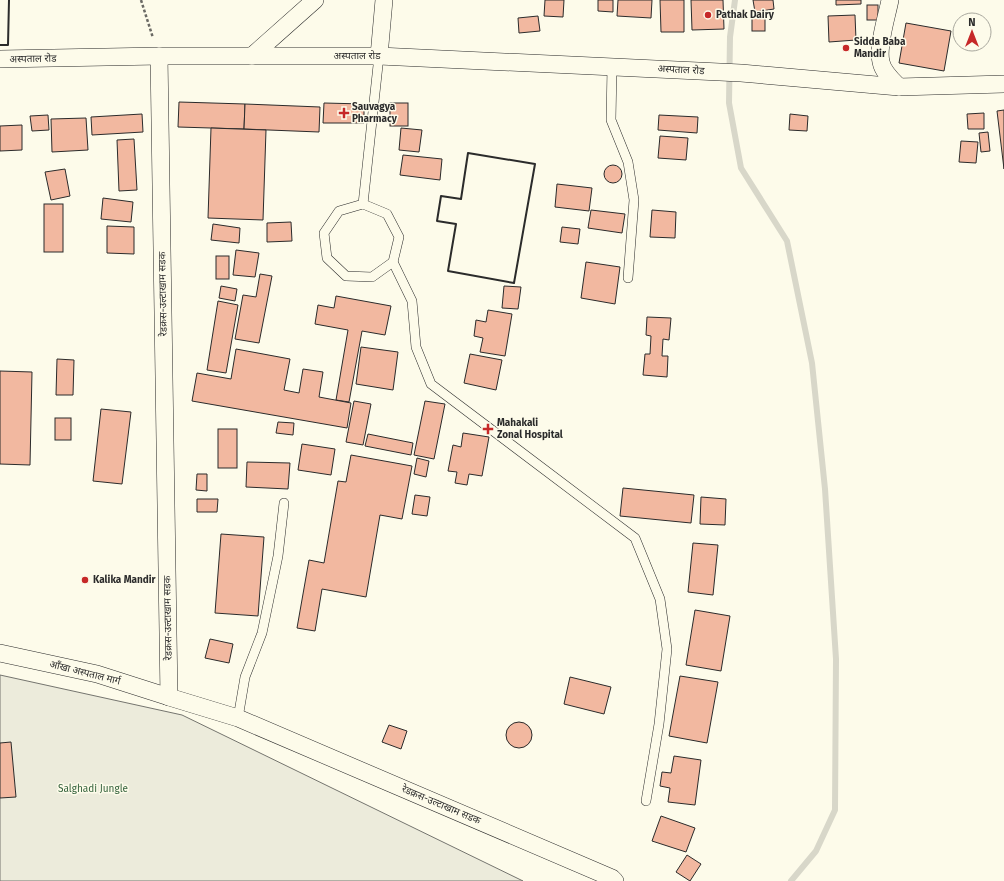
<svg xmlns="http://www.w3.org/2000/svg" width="1004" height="881" viewBox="0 0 1004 881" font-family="'Fira Sans','Noto Sans Devanagari',sans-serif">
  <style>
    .green { fill: #ecebdb; stroke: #74746e }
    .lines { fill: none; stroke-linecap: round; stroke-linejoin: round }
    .stream { stroke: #d8d7c9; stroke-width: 6 }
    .building { fill: #f2b8a0; stroke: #2b2b2b }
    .lane-casing { stroke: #2b2b2b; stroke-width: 10 }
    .street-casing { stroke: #2b2b2b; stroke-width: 18 }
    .path { stroke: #6a6964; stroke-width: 2.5; stroke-dasharray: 3 2; stroke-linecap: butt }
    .lane { stroke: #fdfbea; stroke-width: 9 }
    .street { stroke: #fdfbea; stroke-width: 17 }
    .wall { stroke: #2b2b2b; stroke-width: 2 }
    .poi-dot { fill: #c62828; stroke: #fdfbea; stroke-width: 1.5 }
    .labels { text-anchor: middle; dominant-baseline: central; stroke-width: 3; stroke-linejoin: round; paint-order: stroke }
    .poi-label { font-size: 10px; font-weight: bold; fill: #2b2b2b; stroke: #fdfbea; text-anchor: start }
    .street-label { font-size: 10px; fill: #2b2b2b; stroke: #fdfbea }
    .park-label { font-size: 10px; fill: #34623c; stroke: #fdfbea }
  </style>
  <rect width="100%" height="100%" fill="#fdfbea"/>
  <!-- green -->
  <path class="green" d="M0 675 182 715 523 881H0Z"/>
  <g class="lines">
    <!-- stream -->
    <path class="stream" d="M735 0 730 37 729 103 741 168 787 241 812 363 825 489 836 659 835 810 816 851 791 881"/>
  </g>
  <!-- building -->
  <g class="building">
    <path d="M545 0H564L563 17 544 16Z"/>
    <path d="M598 0H613V12L598 11Z"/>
    <path d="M618 0H652L651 18 617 16Z"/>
    <path d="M660 0H684V32H661Z"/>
    <path d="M691 0H723L724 29 692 30Z"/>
    <path d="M753 0H773L774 9 755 12Z"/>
    <path d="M836 0H861V4L836 5Z"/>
    <rect x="867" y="5" width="11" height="15"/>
    <path d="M855 15 856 40 829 42 828 16Z"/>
    <path d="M538 16 540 31 519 33 518 18Z"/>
    <rect x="752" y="17" width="13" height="14"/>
    <path d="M906 23 951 31 944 71 899 63Z"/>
    <path d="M179 102 245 104 244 129 178 127Z"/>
    <path d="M324 103 364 104V123H323Z"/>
    <rect x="390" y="103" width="18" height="23"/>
    <path d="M245 104 320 107 319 132 244 129Z"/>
    <path d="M1004 110V169L997 111Z"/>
    <path d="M984 113V129H968L967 114Z"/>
    <path d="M142 114 143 132 92 135 91 117Z"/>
    <path d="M790 114 808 116 807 131 789 130Z"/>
    <path d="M48 115 49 130 32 131 30 116Z"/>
    <path d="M659 115 698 117 697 133 658 130Z"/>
    <path d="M86 118 88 150 52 152 51 119Z"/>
    <path d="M22 125V150L0 151V126Z"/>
    <path d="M211 128 266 130 263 220 208 218Z"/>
    <path d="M401 128 422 130 419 152 399 150Z"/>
    <path d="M988 132 990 151 981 152 979 133Z"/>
    <path d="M660 136 688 138 686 160 658 158Z"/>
    <path d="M134 139 137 190 119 191 117 140Z"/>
    <path d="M961 141 978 142 976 163 959 162Z"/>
    <path d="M403 155 442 159 440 180 400 175Z"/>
    <circle cx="613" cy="174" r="9"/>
    <path d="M65 169 70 196 51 200 45 172Z"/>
    <path d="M557 184 592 188 589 211 555 207Z"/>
    <path d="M103 198 133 202 131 222 101 219Z"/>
    <rect x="44" y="204" width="19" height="48"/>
    <path d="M591 210 625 214 622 233 588 228Z"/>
    <path d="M652 210 676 212 675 238 650 237Z"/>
    <path d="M291 222 292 241 267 242V223Z"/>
    <path d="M213 224 240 228 239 243 211 240Z"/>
    <path d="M107 226 134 227V254L107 253Z"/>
    <path d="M562 227 580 229 578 244 560 242Z"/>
    <path d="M236 250 259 253 255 277 233 275Z"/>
    <rect x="216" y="256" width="13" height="23"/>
    <path d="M586 262 620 267 615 304 581 298Z"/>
    <path d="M260 274 272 276 259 343 235 339 243 295 256 297Z"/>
    <path d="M221 286 237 289 235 301 219 298Z"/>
    <path d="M504 286 521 287 518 309 502 308Z"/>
    <path d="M336 296 391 306 385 335 362 331 349 402 336 400 348 330 315 324 318 305 334 308Z"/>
    <path d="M218 301 238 305 226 373 207 370Z"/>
    <path d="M488 310 512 314 505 356 480 352 483 338 474 336 476 320 486 322Z"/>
    <path d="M647 317 671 318 669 340 663 339 662 356H668L667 377 643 375 645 354H650L651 336 646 335Z"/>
    <path d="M361 347 398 352 393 390 356 384Z"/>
    <path d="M236 349 290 359 284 390 299 393 303 369 323 372 319 397 351 403 347 428 192 401 197 373 231 379Z"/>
    <path d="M470 354 502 360 496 390 464 383Z"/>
    <path d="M57 359 74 360 73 395H56Z"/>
    <path d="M0 371 32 372 30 465 0 464Z"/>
    <path d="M354 401 371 404 363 445 346 442Z"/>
    <path d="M425 401 445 404 434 459 414 455Z"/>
    <path d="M101 409 131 412 122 484 93 481Z"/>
    <rect x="55" y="418" width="16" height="22"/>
    <path d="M278 422 294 423 293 435 276 433Z"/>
    <rect x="218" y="429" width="19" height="39"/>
    <path d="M463 433 489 437 482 476 469 474 467 485 455 483 457 472 448 471 453 445 461 447Z"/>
    <path d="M368 434 413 443 411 455 365 446Z"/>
    <path d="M302 444 335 449 331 475 298 470Z"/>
    <path d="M351 455 412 466 402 519 380 515 366 597 322 589 315 631 297 628 309 560 324 563 338 481 346 482Z"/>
    <path d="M417 458 429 461 426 477 414 474Z"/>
    <path d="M247 462 290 463 288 489 246 487Z"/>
    <path d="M197 474H207V491L196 490Z"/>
    <path d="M623 488 694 495 691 523 620 516Z"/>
    <path d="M415 495 430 497 427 516 412 514Z"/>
    <path d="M701 497 726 499 725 525 700 524Z"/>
    <path d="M197 499H218L217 512H197Z"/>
    <path d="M221 534 264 537 258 616 215 613Z"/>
    <path d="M693 543 718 545 713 595 688 592Z"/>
    <path d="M695 610 730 616 721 671 686 665Z"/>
    <path d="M210 639 233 644 229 663 205 658Z"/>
    <path d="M680 676 718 682 707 743 669 736Z"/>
    <path d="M570 677 611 687 604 714 564 704Z"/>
    <circle cx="519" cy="735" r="13"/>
    <path d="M389 725 407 731 401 749 382 742Z"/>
    <path d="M11 742 16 797 0 798V743Z"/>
    <path d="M674 756 701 760 695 805 668 802 670 788 660 786 662 772 671 773Z"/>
    <path d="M661 816 695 828 686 852 652 841Z"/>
    <path d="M687 855 701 864 690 881 676 872Z"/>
  </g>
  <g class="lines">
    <!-- lane casing -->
    <g class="lane-casing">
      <g id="lane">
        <path d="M612 67 611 120 628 162 634 200 628 278"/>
        <path d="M363 204 387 214 399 237 393 262 372 277 346 276 327 258 324 233 339 211Z"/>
        <path d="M363 204 379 56"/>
        <path d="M393 262 412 301 416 347 431 384 635 538 660 599 667 649 659 724 646 801"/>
        <path d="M238 718 245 677 262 633 278 556 284 503"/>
      </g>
    </g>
    <!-- street casing -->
    <g class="street-casing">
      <g id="street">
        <path d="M890 0C887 16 877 46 881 62 883 72 892 80 899 87"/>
        <path d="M159 56 169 697 238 718 612 878 615 881"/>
        <path d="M252 56 315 0"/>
        <path d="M379 56 384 0"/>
        <path d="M0 59 159 56H379L741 73 899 87 1004 84"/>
        <path d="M0 653 97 674 169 697"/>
      </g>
    </g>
    <!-- path -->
    <path class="path" d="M141 0 153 38"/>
    <!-- lane -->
    <use href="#lane" class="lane"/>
    <!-- street -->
    <use href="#street" class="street"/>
    <!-- wall -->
    <g class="wall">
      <path d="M0 45H8L9 0"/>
      <path d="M468 153 535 164 514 283 448 271 456 224 437 221 441 196 461 199Z"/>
    </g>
  </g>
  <!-- markers -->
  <g class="poi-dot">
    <circle cx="708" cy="15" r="4"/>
    <circle cx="846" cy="48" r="4"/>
    <path d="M342 107h4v4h4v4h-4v4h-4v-4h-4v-4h4z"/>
    <path d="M486 423h4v4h4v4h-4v4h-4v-4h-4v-4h4z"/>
    <circle cx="85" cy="580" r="4"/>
  </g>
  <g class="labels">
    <!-- poi labels -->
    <g class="poi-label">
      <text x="716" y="15">Pathak Dairy</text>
      <text x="854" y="42">Sidda Baba<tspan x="854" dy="12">Mandir</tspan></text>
      <text x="352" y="107">Sauvagya<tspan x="352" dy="12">Pharmacy</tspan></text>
      <text x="497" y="423">Mahakali<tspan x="497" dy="12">Zonal Hospital</tspan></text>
      <text x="93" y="580">Kalika Mandir</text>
    </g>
    <!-- street labels -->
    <g class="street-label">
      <text x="357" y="56">अस्पताल रोड</text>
      <text transform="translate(33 59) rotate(-1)">अस्पताल रोड</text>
      <text transform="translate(681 70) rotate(3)">अस्पताल रोड</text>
      <text transform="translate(163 294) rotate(-91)">रेडक्रस-उल्टाखाम सडक</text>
      <text transform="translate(168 618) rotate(-91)">रेडक्रस-उल्टाखाम सडक</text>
      <text transform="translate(85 673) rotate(14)">आँखा अस्पताल मार्ग</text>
      <text transform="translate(441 805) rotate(23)">रेडक्रस-उल्टाखाम सडक</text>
    </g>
    <!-- park labels -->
    <g class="park-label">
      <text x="93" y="789">Salghadi Jungle</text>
    </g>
  </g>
  <!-- north arrow -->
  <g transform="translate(972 32)"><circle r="19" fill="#fdfbea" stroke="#a9a89e"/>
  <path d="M0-3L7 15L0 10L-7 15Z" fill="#c62828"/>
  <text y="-6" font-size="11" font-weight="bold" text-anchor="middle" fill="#2b2b2b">N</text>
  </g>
</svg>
